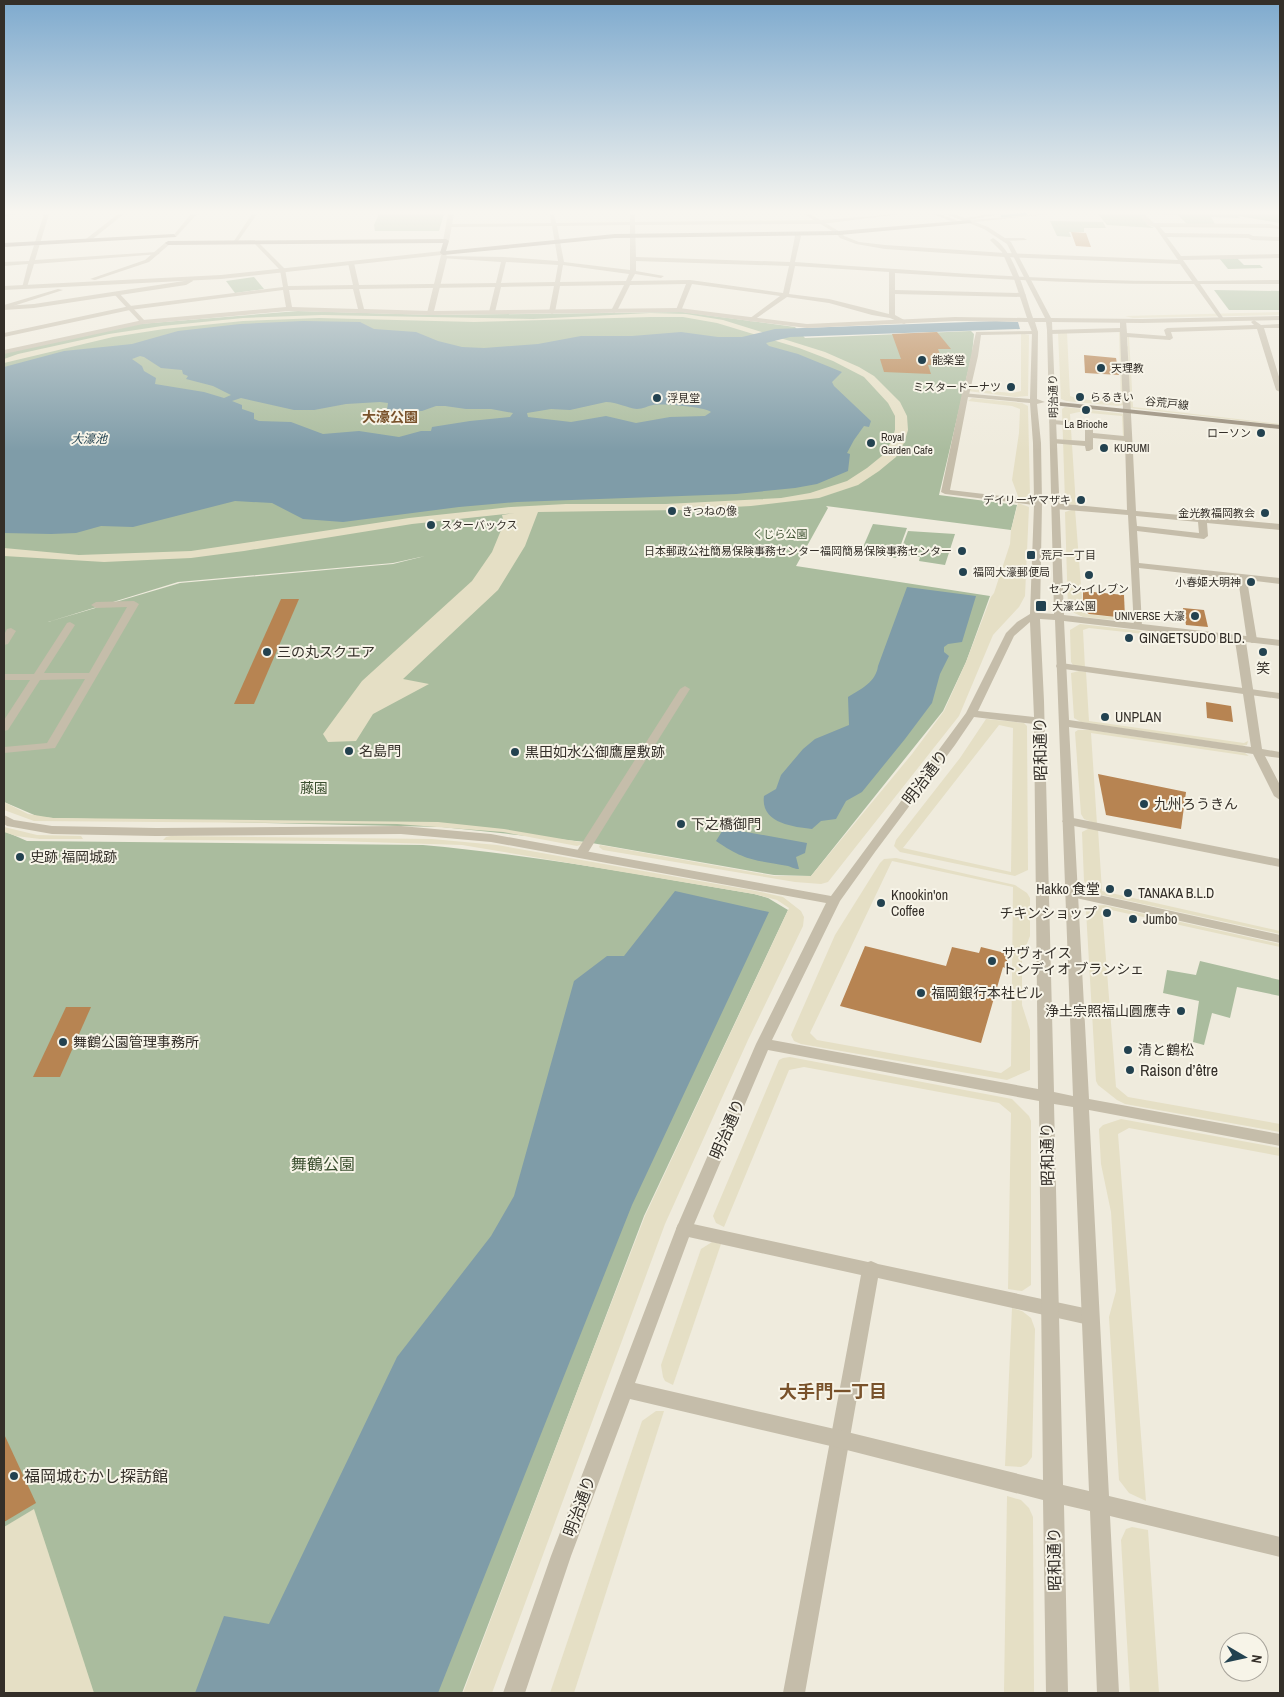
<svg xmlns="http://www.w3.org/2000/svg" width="1284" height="1697" viewBox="0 0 1284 1697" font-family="'Archivo Narrow','Noto Sans JP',sans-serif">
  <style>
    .green { fill: #aabc9e; fill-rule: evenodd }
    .plaza { fill: #e5dfc5; fill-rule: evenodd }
    .water { fill: #7f9ca8; fill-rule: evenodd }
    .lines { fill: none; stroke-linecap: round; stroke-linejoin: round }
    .stream { stroke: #7f9ca8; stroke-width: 2.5 }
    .building { fill: #b78452 }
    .minor { fill: #c5bdaa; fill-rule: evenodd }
    .tertiary { fill: #c5bdaa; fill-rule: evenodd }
    .secondary { fill: #998e7c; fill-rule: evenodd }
    .poi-dot { fill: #234250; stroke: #f7f4e8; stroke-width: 2 }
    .labels { text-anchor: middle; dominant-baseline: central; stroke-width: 4; stroke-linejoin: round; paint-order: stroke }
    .far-poi-label { font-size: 11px; fill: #342f29; stroke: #f7f4e8; text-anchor: start }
    .far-street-label { font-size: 11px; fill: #342f29; stroke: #f7f4e8 }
    .far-park-label { font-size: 11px; fill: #3b4f2f; stroke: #f7f4e8 }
    .far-water-label { font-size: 12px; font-style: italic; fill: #234250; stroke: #f7f4e8 }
    .far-quarter-label { font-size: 14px; font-weight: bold; fill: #79522b; stroke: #f7f4e8 }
    .poi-label { font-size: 14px; fill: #342f29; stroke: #f7f4e8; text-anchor: start }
    .park-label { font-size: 14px; fill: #3b4f2f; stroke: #f7f4e8 }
    .near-street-label { font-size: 16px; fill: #342f29; stroke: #f7f4e8 }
    .near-poi-label { font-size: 16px; fill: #342f29; stroke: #f7f4e8; text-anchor: start }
    .near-park-label { font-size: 16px; fill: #3b4f2f; stroke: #f7f4e8 }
    .near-neighbourhood-label { font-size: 18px; font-weight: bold; fill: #79522b; stroke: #f7f4e8 }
  </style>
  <rect width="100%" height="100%" fill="#efebdd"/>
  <!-- green -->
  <g class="green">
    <path d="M379 214H444L439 231H375L374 225Z"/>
    <path d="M1098 214H1139L1148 225 1154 228 1107 225Z"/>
    <path d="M1163 214H1280V223L1238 216 1240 218 1211 217 1216 226 1188 225 1178 215Z"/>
    <path d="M1050 221 1103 222 1106 228H1084V232H1069L1071 237 1057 236Z"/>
    <path d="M1219 258H1237L1244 265H1260L1263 268 1228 269Z"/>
    <path d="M254 277 264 289 235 293 226 281Z"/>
    <path d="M1214 290 1280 291V310H1229Z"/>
    <path d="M298 311 436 315 683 312 795 327 805 338 971 331 974 334 972 354 939 495 1017 505 1011 530 826 506 828 508 796 566 990 596 966 662 943 711 811 876 774 875 586 842 442 827 53 818 39 817 4 802V353L139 324ZM425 556 393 564 180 583 48 622 178 582 393 563Z"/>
    <path d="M873 524 907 528 896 558 860 554Z"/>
    <path d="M908 531 955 534 945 565 919 561 920 557 899 555Z"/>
    <path d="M4 831 27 841 423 845C534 855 644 875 754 894L768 898 788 910 644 1216 462 1693H4Z"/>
    <path d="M1200 961 1280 980V996L1237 987 1230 1018 1212 1013 1204 1045 1193 1042 1199 1001 1163 993 1167 970 1196 975Z"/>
  </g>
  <!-- plaza -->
  <g class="plaza">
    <path d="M1280 312V315L1133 318 1125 316Z"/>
    <path d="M650 313 686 314 723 320 825 352 859 367 874 376 900 402 907 416 908 430 904 443 896 457 879 471 858 485 819 498 751 506 680 510 538 512 525 546 498 590 403 679 429 684 373 714 356 741 328 742 323 734 362 681 472 581 492 552 504 523 502 515 515 513 412 524 244 551 191 558 104 562 4 556V548L79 555 191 551 409 518 511 507 566 504H666L781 498 810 493 847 481 867 468 883 455 891 442 895 430V416L888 403 864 377 833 361 799 348 717 323 683 317H651L474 322 319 318 243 321 164 329 113 337 4 363V359L18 354 109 334 162 326 243 318 322 315 533 319Z"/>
    <path d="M1067 332 1070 396 1079 399 1121 403 1119 332H1121L1124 405 1118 406 1066 401 1061 399 1058 333Z"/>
    <path d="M1021 333 1029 335 1028 396 1015 397 968 391V389L1012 393 1021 391Z"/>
    <path d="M1127 336H1129L1133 407 1280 424V425L1130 408 1128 350 1126 347 1128 346Z"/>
    <path d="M972 398 1022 403 1028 406 1030 497 1019 499 1012 480 1019 433 1020 409 1012 406 968 401Z"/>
    <path d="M1065 407 1125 414 1126 436 1123 437 1122 416 1079 412 1070 414 1076 506 1065 502 1062 409Z"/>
    <path d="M1018 503 1029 507 1025 596 1019 607 993 635 959 716 828 882 821 884 795 882 603 850 599 847 600 845 774 876H811L912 754 944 711 966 662 991 597 994 593 1010 544 1011 530Z"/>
    <path d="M1075 509 1083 611 1086 614 1130 619 1129 620 1124 621 1083 617 1068 610 1065 512Z"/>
    <path d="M1080 624 1232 641 1234 644 1089 628 1083 630 1085 668 1073 665 1071 662 1070 630Z"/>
    <path d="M1079 671 1086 672 1089 721 1244 743 1248 741 1247 745 1242 746 1081 722 1074 718 1071 673Z"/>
    <path d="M986 719 1024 723 1027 726 1028 870 1015 876 900 852 894 846 896 840 960 758ZM999 725 1013 728 1011 872 903 848Z"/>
    <path d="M1078 730H1091L1245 753 1254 760 1249 756 1091 733 1097 824 1084 819 1081 814 1075 732Z"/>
    <path d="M4 802 28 814 53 818 438 822 504 829 586 843 577 846 503 832 397 824 34 821 4 810Z"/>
    <path d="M4 827 37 835 81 836 83 839H40L16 836 4 832Z"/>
    <path d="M1090 828 1098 829 1102 891 1280 931V934L1093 893 1084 881 1082 832Z"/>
    <path d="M171 836 432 839 497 845 756 891 783 897 801 911 804 917 803 926 748 1040 665 1224 492 1693H463L583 1376 645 1216 789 908 777 900 754 894 462 845 335 841 163 840 166 837Z"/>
    <path d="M896 858 1015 885 1027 893 1030 898V936L1022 956V1005L1030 1030V1070L1007 1080 801 1044 794 1041 791 1035 835 935 880 863 884 859ZM892 861 1013 887 1011 1066 1001 1073 817 1040 810 1033Z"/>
    <path d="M1104 905 1280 944V947L1102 908 1116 1087 1128 1097 1280 1124V1132L1125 1104 1117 1100 1098 1085 1096 1081 1086 911 1093 906Z"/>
    <path d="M790 1057 1012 1099 1029 1116 1031 1121V1285L1022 1291 1008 1289 1011 1113 999 1103 804 1067 789 1070 724 1227 716 1223 713 1216 779 1060 783 1058Z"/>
    <path d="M1121 1119 1280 1148V1156L1129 1128 1118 1134 1146 1501 1129 1493 1119 1480 1109 1317 1116 1291 1111 1212 1101 1164 1099 1129 1103 1125Z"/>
    <path d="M712 1242 721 1244 673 1385 665 1381 663 1377 661 1365 701 1249Z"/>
    <path d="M1012 1308 1022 1311 1031 1318 1035 1329 1032 1457 1027 1464 1021 1467 1005 1466Z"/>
    <path d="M656 1411H664L574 1693H550L642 1421Z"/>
    <path d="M1007 1496 1021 1500 1029 1508 1033 1517 1034 1693H1004Z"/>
    <path d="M34 1509 72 1625 94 1693H4V1527Z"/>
    <path d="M1132 1527 1148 1530 1159 1693H1130L1121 1540 1126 1529Z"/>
  </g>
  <!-- water -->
  <g class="water">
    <path d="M303 321 360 322 374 329 416 332 438 341 462 347 484 348 538 344 581 336H632L681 332 718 337H742L775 329 996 321 1018 322 1020 329 790 337 766 343 769 346 798 354 842 372 832 382 834 386 871 421 869 427 864 426 854 440 847 453 850 454 848 471 817 484 795 488 736 494 517 502 459 507 343 522 303 519 272 503 235 501 133 527 101 526 76 533 51 534 4 533V367L64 351 132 344 178 331 240 324ZM140 356 144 357 161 368 182 370 183 374 188 376 186 379 213 386 231 395 224 398 204 392 155 384 156 378 144 371 142 366 132 359ZM241 398 294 410H314L346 404 380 402 388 403 387 410 390 412 422 411 436 406H445L466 409H491L513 413 510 417 470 421 432 427 431 431H421L399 437 359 431 323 434 291 422 259 421 254 419V413L242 409V405L232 401ZM606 402C617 402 627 408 637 409 643 409 647 406 653 405 661 403 706 407 711 412L705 416 670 417 636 423 606 416 571 422 528 417 527 413 551 409 570 410Z"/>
    <path d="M907 587 976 596 962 642 948 644 944 647V652L949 656 940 674 932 703 905 739 862 792 846 801 836 819 821 821 812 829C793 827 760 823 764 796L776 789 781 775 803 749 815 739 849 725 848 697C861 689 876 682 878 666Z"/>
    <path d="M724 828 807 843 805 853 796 857 799 869C794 869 792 867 788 866 755 860 745 861 716 841Z"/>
    <path d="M675 891 769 912 632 1205 438 1693H195L224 1616 269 1624 397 1357 491 1236 514 1196 574 981 607 956H624Z"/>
  </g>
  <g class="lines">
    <!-- stream -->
    <path class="stream" d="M1002 216 1026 214"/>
  </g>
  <!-- building -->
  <g class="building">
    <path d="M1071 232 1086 233 1091 247 1076 246Z"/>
    <path d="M937 332 951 349H938L944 365H928L931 374 884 372 880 359H901L892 334Z"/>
    <path d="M1084 355 1116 358 1119 375 1085 373Z"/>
    <path d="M1083 591 1124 595 1125 618 1089 614 1083 610Z"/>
    <path d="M281 599H299L254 704H234Z"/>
    <path d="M1183 608 1204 610 1208 627 1186 625Z"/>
    <path d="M1206 702 1231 706 1233 722 1207 718Z"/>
    <path d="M1098 774 1186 792 1181 829 1106 815Z"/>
    <path d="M865 946 946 966 952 947 979 953 981 947 1009 954 1005 968 1003 967 981 1043 840 1006Z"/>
    <path d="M66 1007H91L60 1077H33Z"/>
    <path d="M4 1434 36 1503 4 1522Z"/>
  </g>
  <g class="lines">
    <!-- minor -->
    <g class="minor">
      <path d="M44 214H49L35 260 157 252 160 254 34 264 27 287 22 288 28 264 4 266V262L29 261Z"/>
      <path d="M118 214H124L90 241H86V239Z"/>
      <path d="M252 214H257L236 244H232Z"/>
      <path d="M550 214H554L556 223 630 222V214H635V222L822 220 900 214 822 224 635 225 636 257 790 262 795 236 793 234 796 232 801 236 795 262C927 271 1059 282 1192 281L1180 264 1005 257 885 249 856 244 840 238 836 233 841 232 844 236 859 242 885 245 1005 253 1178 260 1155 227 1148 225 1139 214H1144L1154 223 1271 224 1280 227V229L1271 228 1160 227 1165 233 1249 234 1253 236 1280 237V241L1252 240 1248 238 1167 237 1181 256 1280 254V258L1183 260 1198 281 1280 280V284H1200L1224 319 1221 321 1194 284C1094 285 995 279 895 273V290L1023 293 1026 295 1023 297 895 294V315L906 321V323L904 324 890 318 872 315 829 303 787 297 751 322 748 320 749 319 780 296 692 284 681 311 676 310 686 284 630 285 617 311 614 313 611 311 624 285 560 286 555 312 552 314 549 312 554 286 501 287 495 312 492 314 489 312 495 287 359 289 364 309 430 311 433 313 430 315 289 311 143 324 4 354V350L143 320 286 307 283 290 130 310 4 337V333L130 306 283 287 280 270 255 244 257 241 285 269 288 286 353 285 348 263 351 261 354 263 359 285 496 283 501 262 441 258 444 256 504 257 558 261 552 226 450 227 448 224 551 223ZM630 225V270L564 262 557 226ZM636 261 789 266 783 293 690 280 631 281 635 274 661 278 664 276 636 271ZM506 262 558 265 555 282 501 283ZM563 265 629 274 626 281 560 282ZM795 266 889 272V314L829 299 789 294ZM353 289 358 309 292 307 289 290Z"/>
      <path d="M989 214H1001L963 221 960 219Z"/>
      <path d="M1005 238H1024L1027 240 1003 241Z"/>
      <path d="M191 278 193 281 186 285 34 308 4 310V306L34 304 184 281Z"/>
      <path d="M1123 319 1126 321 1127 333 1166 336 1164 330 1167 328 1254 325 1251 322 1254 320 1261 325 1280 324V328H1264L1280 380V392L1276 390 1257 329 1171 332 1173 338 1170 340 1127 337 1136 511 1280 524V530L1207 523 1208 536 1204 539 1137 531 1139 563 1280 578V584L1247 580 1257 640 1256 642 1252 643 1247 640 1238 579 1139 568 1142 626 1140 628H1134L1128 515 1055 509 1051 506 1055 503 1127 510 1125 441 1093 438V449L1089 451H1086L1085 446 1051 443V439H1054L1085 441V427L1053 424 1049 422 1053 420 1089 423 1093 425V433L1124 436 1120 332 1050 334 1047 332 1050 330 1120 328V321ZM1136 516 1198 522 1199 533 1137 526Z"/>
      <path d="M1037 331 1038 332 1035 334 981 335 978 356 969 395 962 397 976 332Z"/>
      <path d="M134 601 139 604 55 748 4 753V747L47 743 85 679 40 680 8 730 4 731V720L30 680H4V674H34L67 623 70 622 75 625 44 673H89L127 607 96 608 91 605 96 602Z"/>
      <path d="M11 628 16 631 8 644 4 645V635L7 629Z"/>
      <path d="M1061 663 1280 693V699L1057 668 1056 666 1057 664Z"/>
      <path d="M685 686 690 689 587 854 585 857H577L575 854 680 689Z"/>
      <path d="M1068 817 1280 859V867L1064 824 1062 821Z"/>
      <path d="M1072 889 1280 935V943L1067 896 1065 893 1067 890Z"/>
      <path d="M684 1222 868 1262 871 1261 878 1264 1089 1309 1095 1311 1098 1317 1095 1323 1089 1325 878 1278 805 1693H783L861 1275 684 1236 678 1234 676 1229 678 1224Z"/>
    </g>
    <!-- tertiary -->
    <g class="tertiary">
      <path d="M4 214H13L4 217Z"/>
      <path d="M191 214H197L176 237H172Z"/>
      <path d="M448 214H454L449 241 446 243 443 241Z"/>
      <path d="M804 214H810L842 233 837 234Z"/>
      <path d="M933 214H940L958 221 953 222Z"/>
      <path d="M946 214H953L970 220 1048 214 975 222 988 227 1011 242 1051 318 1142 319 1280 316V320L1142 323 1052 322 1064 615 1280 640V646L1246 642 1262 749 1280 752V758L1265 756 1280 785V800L1274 796 1253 754 1069 727 1089 1099 1280 1134V1146L1089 1110 1109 1496 1280 1537V1557L1110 1516 1119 1693H1097L1090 1511 1064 1505 1068 1693H1046L1043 1500 839 1448 630 1399 571 1556 525 1693H503L551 1556 676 1229 756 1044 826 903 491 842 401 834 156 836 52 834 7 826 4 824V815L14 820 52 826 156 828 401 826 491 834 831 896 966 713 1006 633 1017 622 1030 614 1034 505 945 494 941 492 962 393 1030 399 1032 332 1028 322 955 321 807 328 679 312 430 315 427 313 441 255 221 279 4 290V286L221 275 443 251 446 253 447 258 434 311 679 308 807 324 955 317 1027 318 1014 279 1002 252 990 240 993 238C1015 251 1025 295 1033 318H1045L1007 244 984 229ZM1035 322H1046L1047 330 1054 614 1040 613 1042 503 1041 443 1037 404 1045 402 1037 399 1038 332ZM968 397 1030 403 1033 443 1034 500 950 490ZM1040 619 1055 620 1073 1096 1054 1092 1044 701ZM1064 621 1235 641 1251 747 1069 720ZM1030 622 1034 717 978 711 1014 636ZM974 717 1034 724 1038 1089 772 1040 840 901 875 852 955 745ZM768 1050 1039 1101 1043 1480 839 1430 635 1383 692 1229ZM1054 1104 1073 1107 1089 1491 1063 1485Z"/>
      <path d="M166 242 171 243 149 262 95 280 90 279 145 260Z"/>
      <path d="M58 289 63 290 4 309V305Z"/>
      <path d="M114 292H118L145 321V323H141L114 294Z"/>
    </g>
    <!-- secondary -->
    <g class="secondary">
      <path d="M970 220 972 223 839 235 615 238 443 255 440 253 443 243 168 245 165 243 168 241 446 239 449 241 446 251 615 234 839 231Z"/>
      <path d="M174 234 176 237 4 247V243Z"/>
      <path d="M1049 401 1280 425V429L1052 405H1049Z"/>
    </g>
  </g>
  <!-- sky -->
  <linearGradient id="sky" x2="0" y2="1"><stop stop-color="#7eaace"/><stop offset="0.47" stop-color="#f8f6f0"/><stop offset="1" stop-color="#f8f6f0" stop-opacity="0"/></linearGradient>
  <rect width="1284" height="451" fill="url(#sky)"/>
  <!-- markers -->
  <g class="poi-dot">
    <circle cx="922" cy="360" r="5"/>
    <circle cx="1101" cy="368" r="5"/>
    <circle cx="1011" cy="387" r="5"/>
    <circle cx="1080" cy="397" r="5"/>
    <circle cx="657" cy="398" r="5"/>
    <circle cx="1086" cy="410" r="5"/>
    <circle cx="1261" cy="433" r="5"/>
    <circle cx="871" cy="443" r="5"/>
    <circle cx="1104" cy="448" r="5"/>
    <circle cx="1081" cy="500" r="5"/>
    <circle cx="672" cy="511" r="5"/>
    <circle cx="1265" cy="513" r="5"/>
    <circle cx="431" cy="525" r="5"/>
    <circle cx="962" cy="551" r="5"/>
    <rect x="1026" y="550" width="10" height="10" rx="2.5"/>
    <circle cx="963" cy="572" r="5"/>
    <circle cx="1089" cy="575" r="5"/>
    <circle cx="1251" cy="582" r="5"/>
    <rect x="1035" y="600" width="12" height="12" rx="2.5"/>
    <circle cx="1195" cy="616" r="5"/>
    <circle cx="1129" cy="638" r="5"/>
    <circle cx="267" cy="652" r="5"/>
    <circle cx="1263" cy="652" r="5"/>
    <circle cx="1105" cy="717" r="5"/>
    <circle cx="349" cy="751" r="5"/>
    <circle cx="515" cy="752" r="5"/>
    <circle cx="1144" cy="804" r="5"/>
    <circle cx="681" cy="824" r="5"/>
    <circle cx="20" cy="857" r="5"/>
    <circle cx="1110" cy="889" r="5"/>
    <circle cx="1128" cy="893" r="5"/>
    <circle cx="881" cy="903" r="5"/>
    <circle cx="1107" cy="913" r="5"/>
    <circle cx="1133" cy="919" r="5"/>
    <circle cx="992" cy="961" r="5"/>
    <circle cx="921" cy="993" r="5"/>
    <circle cx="1181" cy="1011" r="5"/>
    <circle cx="63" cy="1042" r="5"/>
    <circle cx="1128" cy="1050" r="5"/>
    <circle cx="1130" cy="1070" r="5"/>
    <circle cx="14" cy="1476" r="5"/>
  </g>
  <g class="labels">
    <!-- far-poi labels -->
    <g class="far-poi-label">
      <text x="932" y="360">能楽堂</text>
      <text x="1111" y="368">天理教</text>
      <text x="1001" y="387" text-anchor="end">ミスタードーナツ</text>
      <text x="1090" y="397">らるきい</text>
      <text x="667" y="398">浮見堂</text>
      <text x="1086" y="424" text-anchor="middle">La Brioche</text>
      <text x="1251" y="433" text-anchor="end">ローソン</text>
      <text x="881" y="437">Royal<tspan x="881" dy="13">Garden Cafe</tspan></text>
      <text x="1114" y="448">KURUMI</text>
      <text x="1071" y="500" text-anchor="end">デイリーヤマザキ</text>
      <text x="682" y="511">きつねの像</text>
      <text x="1255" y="513" text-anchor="end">金光教福岡教会</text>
      <text x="441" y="525">スターバックス</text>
      <text x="952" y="551" text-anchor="end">日本郵政公社簡易保険事務センター福岡簡易保険事務センター</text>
      <text x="1041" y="555">荒戸一丁目</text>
      <text x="973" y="572">福岡大濠郵便局</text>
      <text x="1241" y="582" text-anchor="end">小春姫大明神</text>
      <text x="1089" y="589" text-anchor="middle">セブン-イレブン</text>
      <text x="1052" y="606">大濠公園</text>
      <text x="1185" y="616" text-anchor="end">UNIVERSE 大濠</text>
    </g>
    <!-- far-street labels -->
    <g class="far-street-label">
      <text transform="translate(1053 396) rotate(-91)">明治通り</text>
      <text transform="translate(1167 403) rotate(6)">谷荒戸線</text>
    </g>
    <!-- far-park labels -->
    <g class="far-park-label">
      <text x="780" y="534">くじら公園</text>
    </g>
    <!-- far-water labels -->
    <g class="far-water-label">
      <text x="89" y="439">大濠池</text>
    </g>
    <!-- far-quarter labels -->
    <g class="far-quarter-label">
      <text x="390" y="417">大濠公園</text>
    </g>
    <!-- poi labels -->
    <g class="poi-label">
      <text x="1139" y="638">GINGETSUDO BLD.</text>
      <text x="277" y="652">三の丸スクエア</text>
      <text x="1263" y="668" text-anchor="middle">笑</text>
      <text x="1115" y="717">UNPLAN</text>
      <text x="359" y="751">名島門</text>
      <text x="525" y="752">黒田如水公御鷹屋敷跡</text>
      <text x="1154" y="804">九州ろうきん</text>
      <text x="691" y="824">下之橋御門</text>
      <text x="30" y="857">史跡 福岡城跡</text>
      <text x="1100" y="889" text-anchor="end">Hakko 食堂</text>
      <text x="1138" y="893">TANAKA B.L.D</text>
      <text x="891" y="895">Knookin'on<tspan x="891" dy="16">Coffee</tspan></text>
      <text x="1097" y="913" text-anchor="end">チキンショップ</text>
      <text x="1143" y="919">Jumbo</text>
      <text x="1002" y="953">サヴォイス<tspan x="1002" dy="16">トンディオ ブランシェ</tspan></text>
      <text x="931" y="993">福岡銀行本社ビル</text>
      <text x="1171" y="1011" text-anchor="end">浄土宗照福山圓應寺</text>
      <text x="73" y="1042">舞鶴公園管理事務所</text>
      <text x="1138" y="1050">清と鶴松</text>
    </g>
    <!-- park labels -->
    <g class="park-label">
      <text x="314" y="788">藤園</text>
    </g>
    <!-- near-street labels -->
    <g class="near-street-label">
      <text transform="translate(1040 749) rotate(-91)">昭和通り</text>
      <text transform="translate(925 777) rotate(-53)">明治通り</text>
      <text transform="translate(727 1129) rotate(-67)">明治通り</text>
      <text transform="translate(1047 1154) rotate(-91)">昭和通り</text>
      <text transform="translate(579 1506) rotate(-70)">明治通り</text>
      <text transform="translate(1054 1559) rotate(-91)">昭和通り</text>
    </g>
    <!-- near-poi labels -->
    <g class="near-poi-label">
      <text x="1140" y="1070">Raison d’être</text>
      <text x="24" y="1476">福岡城むかし探訪館</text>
    </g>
    <!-- near-park labels -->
    <g class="near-park-label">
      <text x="323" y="1164">舞鶴公園</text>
    </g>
    <!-- near-neighbourhood labels -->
    <g class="near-neighbourhood-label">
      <text x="833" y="1391">大手門一丁目</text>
    </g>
  </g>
  <!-- border -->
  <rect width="1284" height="1697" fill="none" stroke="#342f29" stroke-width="10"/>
  <!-- north arrow -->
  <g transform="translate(1244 1657) rotate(99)"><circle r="24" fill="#f7f4e8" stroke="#a9a59c"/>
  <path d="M0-4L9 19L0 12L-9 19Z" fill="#234250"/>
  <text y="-8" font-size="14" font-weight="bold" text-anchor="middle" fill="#342f29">N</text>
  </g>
</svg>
